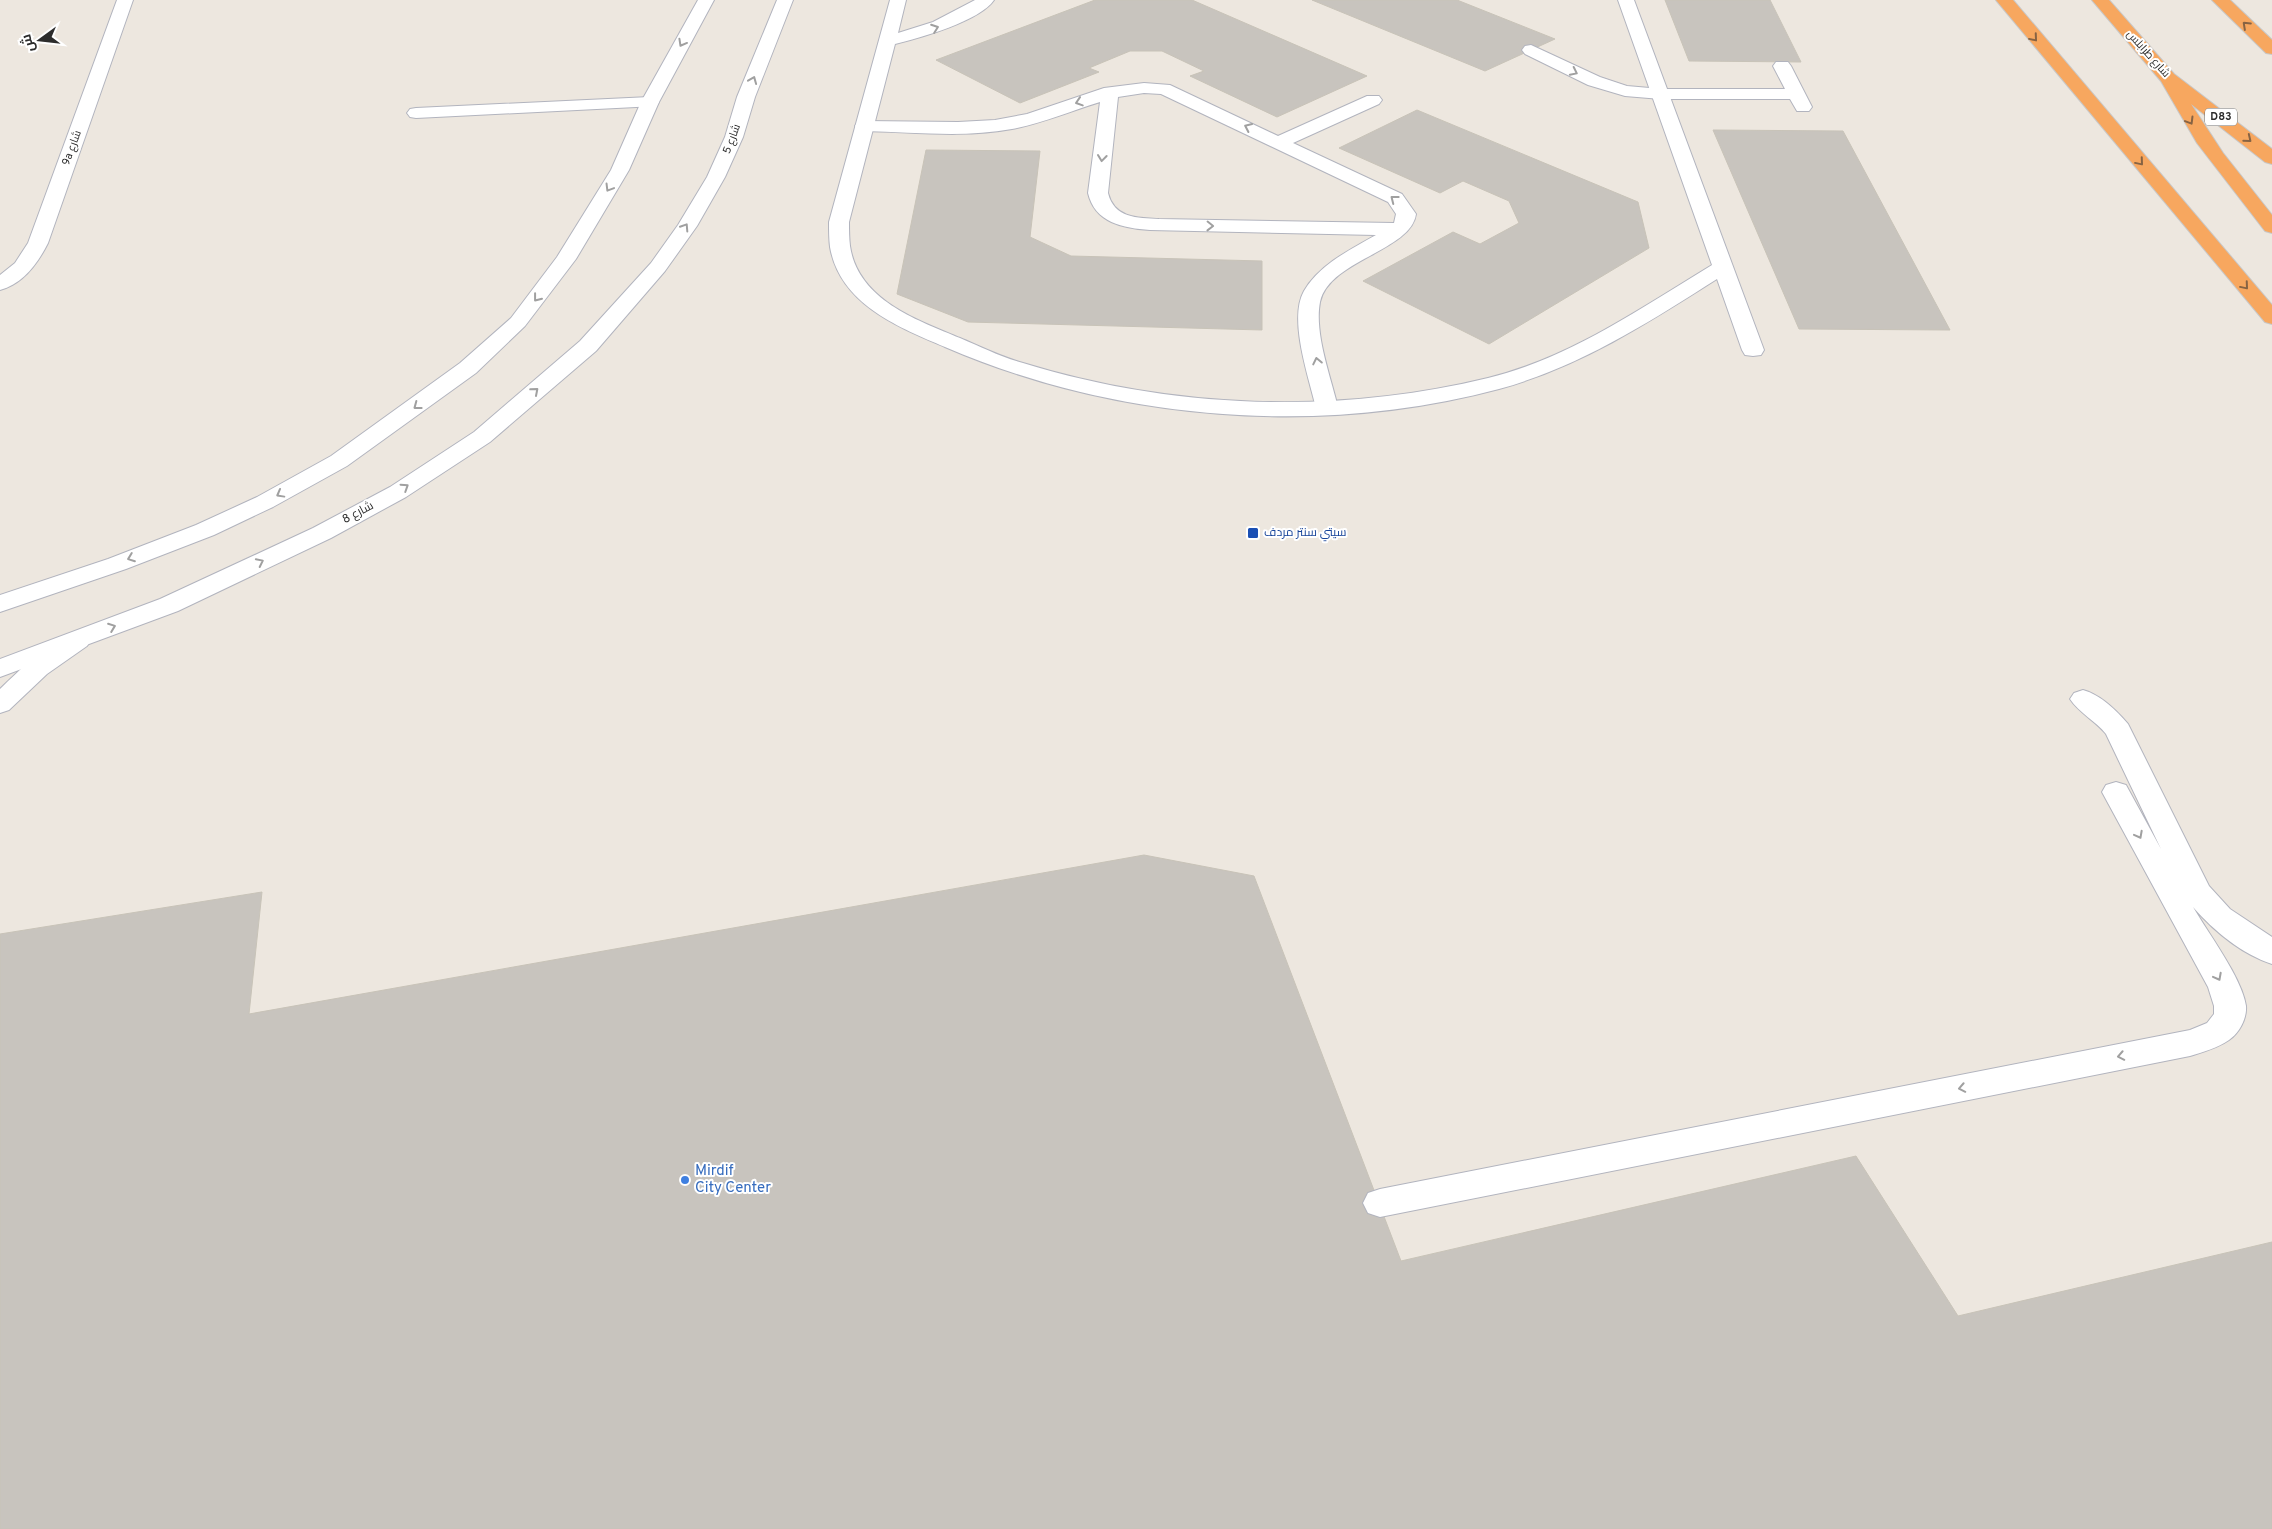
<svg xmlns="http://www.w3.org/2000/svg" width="2272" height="1529" viewBox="0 0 2272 1529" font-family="Overpass,Cairo,sans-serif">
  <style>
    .building { fill: #c8c4be; stroke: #c8c3b8 }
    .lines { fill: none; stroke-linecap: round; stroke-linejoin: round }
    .service-casing { stroke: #b2b4be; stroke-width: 2 }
    .minor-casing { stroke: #b2b4be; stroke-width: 2 }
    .tertiary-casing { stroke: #b2b4be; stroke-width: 2 }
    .motorway-casing { stroke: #c8c8c8; stroke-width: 2 }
    .service { fill: #fff; fill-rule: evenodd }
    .minor { fill: #fff; fill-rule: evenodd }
    .tertiary { fill: #fff; fill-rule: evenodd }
    .motorway { fill: #f7a75f; fill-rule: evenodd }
    .oneway { stroke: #876343 }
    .oneway2 { stroke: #a0a0a0 }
    .transit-dot { fill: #1a4fb4; stroke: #fff; stroke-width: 2 }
    .shop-dot { fill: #3f7fe0; stroke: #fff; stroke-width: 2 }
    .labels { text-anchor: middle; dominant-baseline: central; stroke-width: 4; stroke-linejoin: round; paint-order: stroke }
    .far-street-label { font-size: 11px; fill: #2c2c2c; stroke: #fff }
    .shield { fill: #fff; stroke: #6b6b6b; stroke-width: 1 }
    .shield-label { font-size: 11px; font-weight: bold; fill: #2c2c2c }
    .street-label { font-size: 12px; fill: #2c2c2c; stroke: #fff }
    .transit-label { font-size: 12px; fill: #164399; stroke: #fff; text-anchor: start }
    .near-shop-label { font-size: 15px; fill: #366cbe; stroke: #fff; text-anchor: start }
  </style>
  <rect width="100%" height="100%" fill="#ede7df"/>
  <!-- building -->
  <g class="building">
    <path d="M1095 0H1192L1367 76 1277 117 1190 76 1204 71 1162 51H1130L1089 68 1099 72 1020 103 936 60Z"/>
    <path d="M1312 0H1457L1555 39 1485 71Z"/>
    <path d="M1665 0H1770L1801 62 1689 61Z"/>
    <path d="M1417 110 1638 202 1649 248 1489 344 1363 281 1453 232 1480 244 1519 223 1509 201 1463 181 1440 193 1339 148Z"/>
    <path d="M1713 130 1843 131 1950 330 1799 329Z"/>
    <path d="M926 150 1040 151 1030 237 1071 256 1262 261V330L968 322 897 294Z"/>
    <path d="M1144 855 1254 876 1401 1261 1856 1156 1958 1316 2272 1242V1529H0V934L262 892 249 1014Z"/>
  </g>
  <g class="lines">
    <!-- service casing -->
    <g class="service-casing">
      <g id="service">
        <path d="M1531 45 1600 77 1627 86 1661 89H1785L1773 66 1776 62H1788L1791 66 1812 107 1809 111H1797L1790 99H1661L1625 96 1588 85 1525 54 1522 50 1525 46Z"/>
        <path d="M1144 83 1170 85 1278 136 1367 96H1379L1382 100 1379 104 1293 143 1402 194 1416 214C1411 251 1329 260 1320 302 1314 334 1331 377 1338 408L1335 413 1327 415 1319 413 1316 408C1309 378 1288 319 1304 291 1319 265 1351 249 1376 235L1150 230C1123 228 1095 223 1088 193L1100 102C1071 111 1043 123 1012 129 964 138 913 132 864 131L858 130 855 126 858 122 864 121 958 122 995 120 1027 114 1104 88ZM1144 93 1161 94 1388 202 1396 214 1394 223 1159 219C1137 218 1114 218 1108 193L1118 97Z"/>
        <path d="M650 97 656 98 659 102 656 106 416 118 410 117 407 113 410 109 416 108Z"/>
        <path d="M78 632 87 634 91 640 87 646 47 674 9 710 0 713V689C21 669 50 639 78 632Z"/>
        <path d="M2083 690C2101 695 2116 710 2128 724L2209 886 2230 909 2272 937V964C2242 954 2214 931 2193 907 2208 933 2242 978 2246 1006 2247 1019 2239 1033 2229 1040 2218 1048 2203 1052 2190 1056L1380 1217 1368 1213 1363 1203 1368 1193 1380 1189 2190 1030 2207 1023 2214 1014V1006L2208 987 2102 792 2106 785 2116 782 2126 785 2161 849 2106 734C2096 721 2079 713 2070 699L2074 693Z"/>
      </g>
    </g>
    <!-- minor casing -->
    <g class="minor-casing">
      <g id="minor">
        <path d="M117 0H133L48 243C38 263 23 284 0 290V275L15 263 28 243Z"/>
        <path d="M890 0H906L898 33 933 22 975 0H994C980 21 920 38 895 44L849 222C849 230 849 238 850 246 858 300 917 320 960 338 981 347 1001 357 1023 363 1172 409 1336 415 1488 378 1570 358 1641 308 1712 265L1618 0H1634L1764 350 1761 355 1753 356 1745 355 1742 350 1717 279C1648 323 1579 367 1499 389 1319 437 1116 421 945 347 898 327 840 304 830 247 829 239 829 230 829 222Z"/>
      </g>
    </g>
    <!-- tertiary casing -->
    <g class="tertiary-casing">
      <g id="tertiary">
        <path d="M698 0H714L659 102 629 170 576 259 525 326 476 373 347 466 273 507 214 535 126 569 0 612V595L108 559 196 525 257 497 331 456 460 363 511 318 557 257 611 170 641 102Z"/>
        <path d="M777 0H793L755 97 743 137 725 177 697 226 665 271 596 351 490 442 406 497 331 538 178 611 0 677V659L160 599 313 528 390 487 474 432 580 341 651 263 678 225 707 177 725 137 737 97Z"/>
      </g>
    </g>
    <!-- motorway casing -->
    <g class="motorway-casing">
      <g id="motorway">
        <path d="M1996 0H2013L2272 305V324L2265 322Z"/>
        <path d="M2092 0H2109L2174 74 2272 149V164L2265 162 2191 104 2223 153 2272 215V233L2265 231 2197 143 2161 81Z"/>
        <path d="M2212 0H2230L2272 40V54L2266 53Z"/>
      </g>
    </g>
    <!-- service -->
    <use href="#service" class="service"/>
    <!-- minor -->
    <use href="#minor" class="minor"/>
    <!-- tertiary -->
    <use href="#tertiary" class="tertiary"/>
    <!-- motorway -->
    <use href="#motorway" class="motorway"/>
  </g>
  <!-- one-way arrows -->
  <defs><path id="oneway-chevron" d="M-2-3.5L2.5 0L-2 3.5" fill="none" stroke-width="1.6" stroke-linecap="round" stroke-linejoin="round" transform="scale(1.25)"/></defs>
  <g class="oneway">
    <use href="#oneway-chevron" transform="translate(2246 25) rotate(-137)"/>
    <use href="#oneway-chevron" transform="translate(2034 38) rotate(50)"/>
    <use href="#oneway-chevron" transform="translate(2190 121) rotate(59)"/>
    <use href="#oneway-chevron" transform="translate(2248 139) rotate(39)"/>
    <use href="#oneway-chevron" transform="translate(2140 162) rotate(50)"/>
    <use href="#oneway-chevron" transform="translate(2245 286) rotate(50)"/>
  </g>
  <g class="oneway2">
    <use href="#oneway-chevron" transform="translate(935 28) rotate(-20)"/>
    <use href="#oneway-chevron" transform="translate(682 43) rotate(119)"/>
    <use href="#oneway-chevron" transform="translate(1574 72) rotate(26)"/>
    <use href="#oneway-chevron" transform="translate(753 80) rotate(-68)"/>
    <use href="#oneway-chevron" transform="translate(1079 102) rotate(162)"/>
    <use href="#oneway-chevron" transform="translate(1248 127) rotate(-155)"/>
    <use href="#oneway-chevron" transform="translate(1102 158) rotate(97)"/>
    <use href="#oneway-chevron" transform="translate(609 188) rotate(121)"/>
    <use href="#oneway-chevron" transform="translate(1394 199) rotate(-142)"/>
    <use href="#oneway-chevron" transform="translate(1210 226) rotate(1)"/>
    <use href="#oneway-chevron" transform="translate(685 227) rotate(-57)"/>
    <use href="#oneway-chevron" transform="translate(537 298) rotate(128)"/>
    <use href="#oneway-chevron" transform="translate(1317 361) rotate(-102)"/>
    <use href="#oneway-chevron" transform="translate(535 391) rotate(-41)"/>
    <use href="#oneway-chevron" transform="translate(417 406) rotate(143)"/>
    <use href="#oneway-chevron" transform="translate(405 487) rotate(-33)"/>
    <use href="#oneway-chevron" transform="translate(280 494) rotate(151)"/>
    <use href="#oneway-chevron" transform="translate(131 558) rotate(159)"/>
    <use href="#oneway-chevron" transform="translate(260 562) rotate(-26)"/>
    <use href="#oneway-chevron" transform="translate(112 627) rotate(-21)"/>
    <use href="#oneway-chevron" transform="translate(2139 835) rotate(62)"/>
    <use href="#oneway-chevron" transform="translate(2218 977) rotate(62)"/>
    <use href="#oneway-chevron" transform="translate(2121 1056) rotate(169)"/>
    <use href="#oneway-chevron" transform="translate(1962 1088) rotate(169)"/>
  </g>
  <!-- markers -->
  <rect class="transit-dot" x="1247" y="527" width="12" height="12" rx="2.5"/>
  <circle class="shop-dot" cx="685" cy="1180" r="5"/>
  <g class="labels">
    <!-- far-street labels -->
    <g class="far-street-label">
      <text transform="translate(2148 54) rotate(48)">شارع طرابلس</text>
      <text transform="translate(732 139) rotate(-69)">شارع 5</text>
      <text transform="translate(72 148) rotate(-70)">9a شارع</text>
    </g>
    <!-- shield labels -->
    <rect class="shield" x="2205" y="108.5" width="32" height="17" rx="4"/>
    <g class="shield-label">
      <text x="2221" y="117">D83</text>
    </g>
    <!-- street labels -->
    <g class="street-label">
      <text transform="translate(358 513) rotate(-28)">شارع 8</text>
    </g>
    <!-- transit labels -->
    <g class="transit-label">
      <text x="1264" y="533">سيتي سنتر مردف</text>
    </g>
    <!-- near-shop labels -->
    <g class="near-shop-label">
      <text x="695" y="1171">Mirdif<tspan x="695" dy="17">City Center</tspan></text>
    </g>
  </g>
  <!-- north arrow -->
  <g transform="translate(40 40) rotate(255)" stroke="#ffffff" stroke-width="4" paint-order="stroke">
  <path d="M0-4L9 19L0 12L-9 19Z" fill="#2c2c2c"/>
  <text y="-8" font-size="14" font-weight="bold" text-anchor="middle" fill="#2c2c2c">ش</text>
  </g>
</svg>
